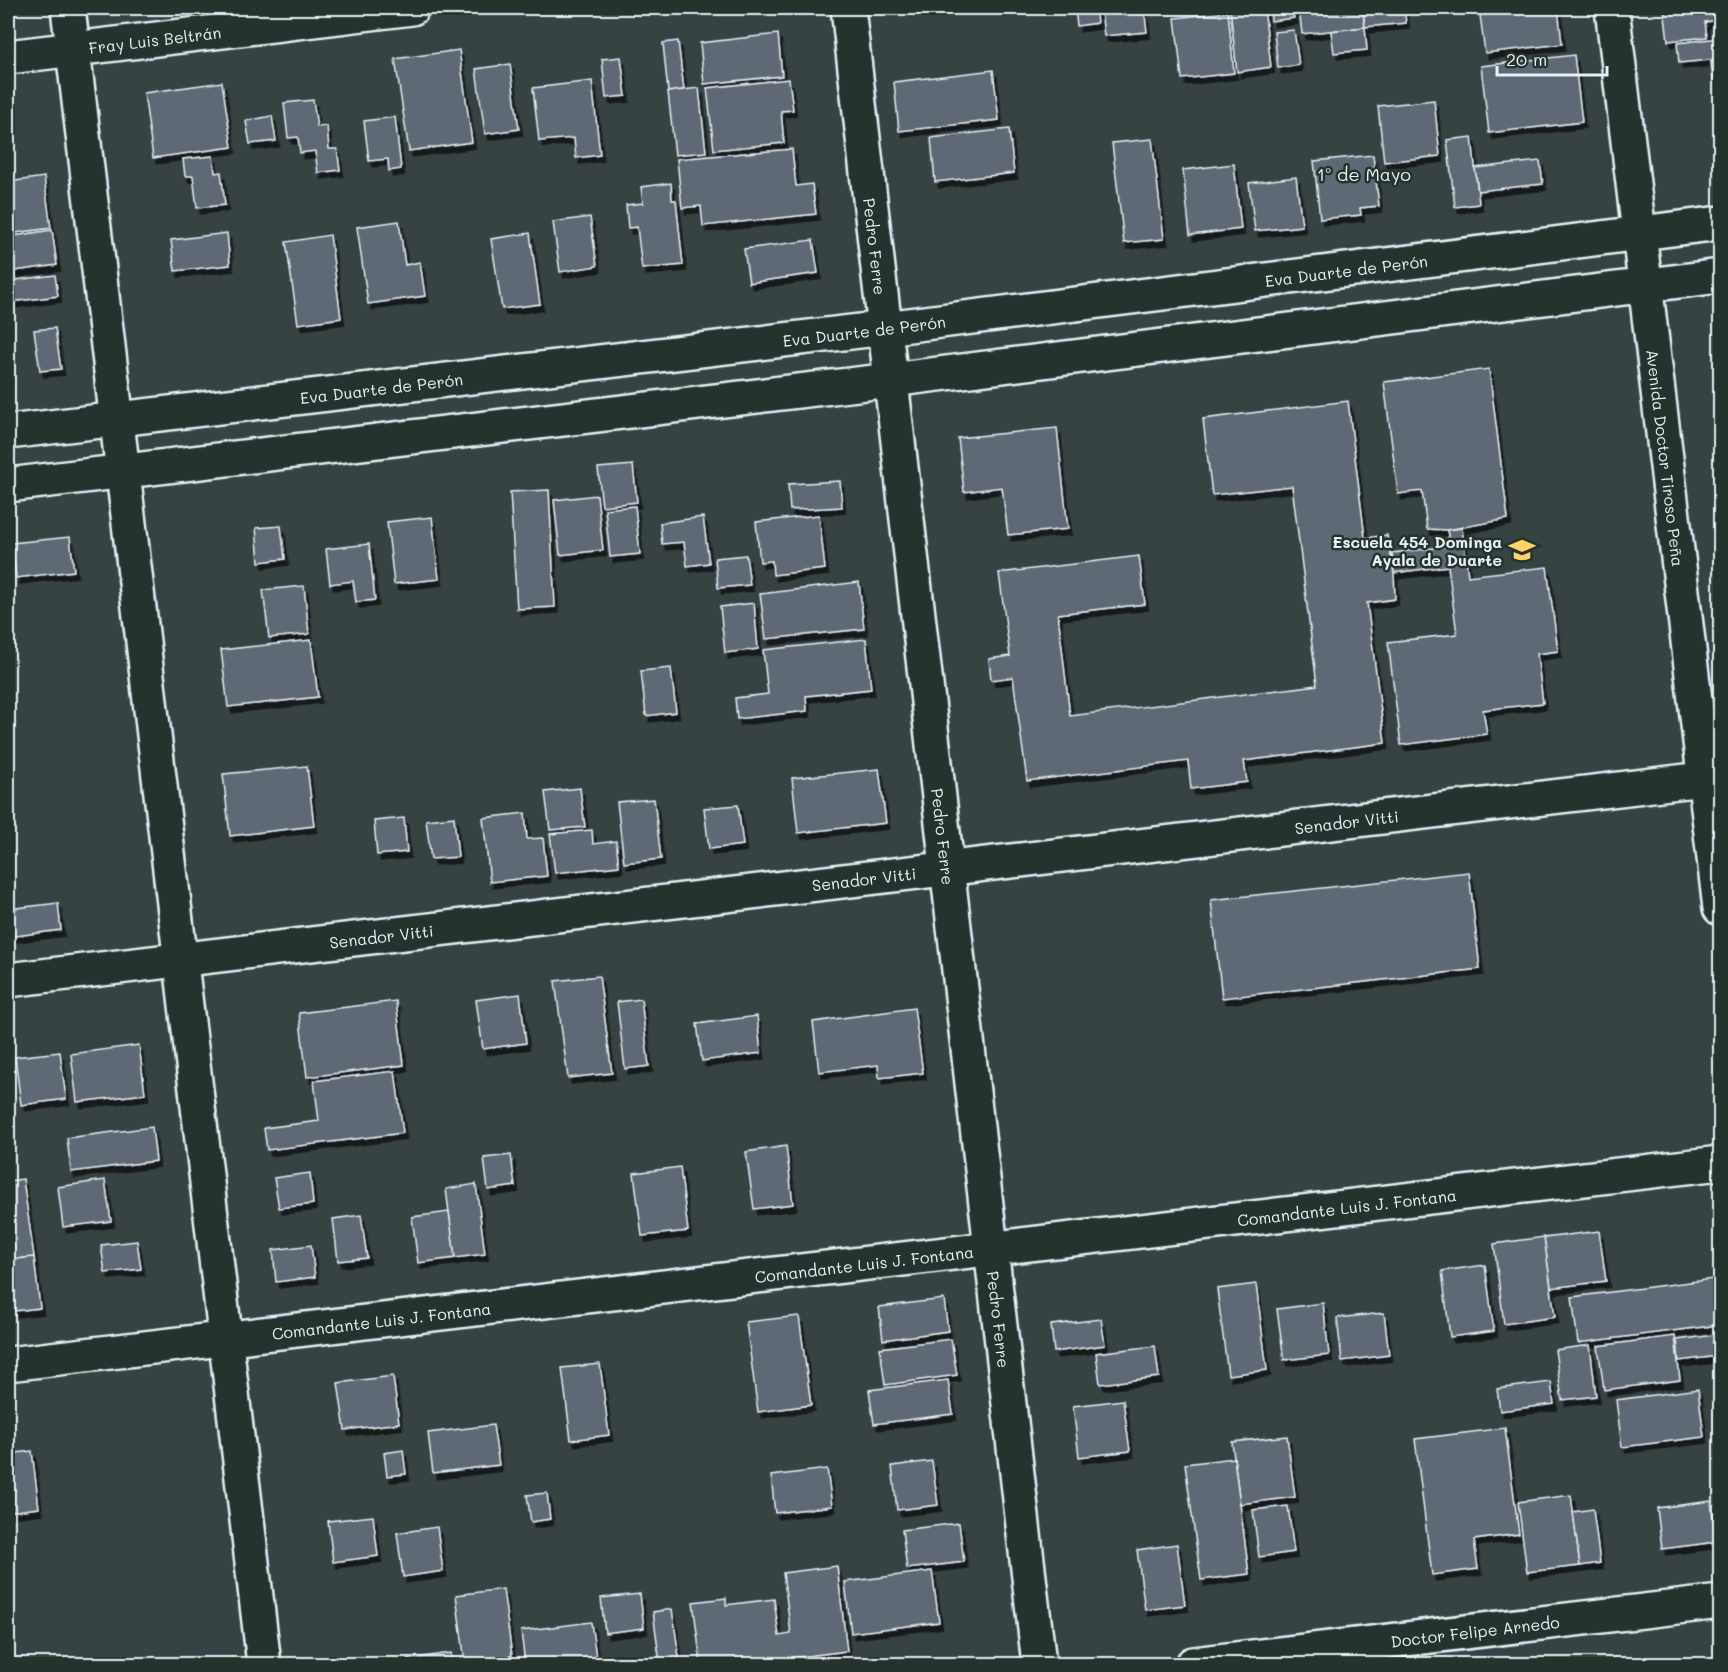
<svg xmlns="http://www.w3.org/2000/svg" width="1728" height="1672" viewBox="0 0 1728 1672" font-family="Mali,sans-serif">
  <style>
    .building { fill: #5f6976; stroke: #e8f1f8; stroke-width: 1.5; filter: url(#shadow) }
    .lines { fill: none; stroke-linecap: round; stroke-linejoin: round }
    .minor-casing { stroke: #e8f1f8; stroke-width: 38 }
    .minor { stroke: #26332d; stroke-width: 33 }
    .labels { text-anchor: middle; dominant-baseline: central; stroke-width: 5; stroke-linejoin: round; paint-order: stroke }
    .street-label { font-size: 16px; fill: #e8f1f8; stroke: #26332d }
    .poi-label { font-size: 16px; font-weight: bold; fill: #e8f1f8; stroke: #26332d; text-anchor: end }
    .neighbourhood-label { font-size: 18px; fill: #e8f1f8; stroke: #26332d }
  </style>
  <defs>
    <filter id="shadow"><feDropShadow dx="3.5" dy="6" stdDeviation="0" flood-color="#0009"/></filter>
  </defs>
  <rect width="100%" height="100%" fill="#374343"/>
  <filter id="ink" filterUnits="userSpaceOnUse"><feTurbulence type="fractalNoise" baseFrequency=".0167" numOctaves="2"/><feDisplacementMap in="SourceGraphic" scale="12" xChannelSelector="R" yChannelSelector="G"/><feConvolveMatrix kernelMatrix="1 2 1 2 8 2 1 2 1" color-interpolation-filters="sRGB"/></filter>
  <g filter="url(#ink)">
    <!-- building -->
    <g class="building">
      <path d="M1075 8H1095L1097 23 1077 26Z"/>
      <path d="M1101 8H1144L1147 32 1104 36Z"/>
      <path d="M1230 8H1264L1271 67 1237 72Z"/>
      <path d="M1270 8H1293L1294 18 1271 21Z"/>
      <path d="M1299 8H1362L1365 27 1302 34Z"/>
      <path d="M1363 8H1404L1406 23 1365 27Z"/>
      <path d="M1558 8 1562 44 1485 53 1480 15Z"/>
      <path d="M1664 8H1720V20L1705 22 1707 37 1668 41Z"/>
      <path d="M1228 12 1234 73 1182 79 1175 18Z"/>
      <path d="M1365 27 1367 50 1334 53 1331 31Z"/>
      <path d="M1294 30 1299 65 1278 68 1274 32Z"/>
      <path d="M778 34 782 76 704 84 700 43Z"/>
      <path d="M1720 38V59L1679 63 1677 43Z"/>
      <path d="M678 41 684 90 668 92 663 43Z"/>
      <path d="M459 50 472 142 409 151 395 59Z"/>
      <path d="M1574 55 1582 122 1489 133 1481 66Z"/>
      <path d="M621 57 626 96 606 98 602 59Z"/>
      <path d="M1720 61V80H1713L1711 62Z"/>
      <path d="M510 64 519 129 485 134 476 69Z"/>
      <path d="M993 70 999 120 899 131 894 82Z"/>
      <path d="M789 79 793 110 781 111 784 143 714 150 707 88Z"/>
      <path d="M592 81 600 155 576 158 574 138 539 141 533 88Z"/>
      <path d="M222 82 232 147 153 158 144 93Z"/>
      <path d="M699 88 706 152 675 155 668 92Z"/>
      <path d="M313 100 317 127 327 126 329 149H337L340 170 318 173 315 151 300 153 298 137 288 138 284 103Z"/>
      <path d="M1434 100 1440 156 1384 162 1378 106Z"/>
      <path d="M272 116 276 141 250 144 246 121Z"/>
      <path d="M395 117 401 169 389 171 388 159 369 161 364 121Z"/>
      <path d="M1009 129 1014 173 935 182 931 138Z"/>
      <path d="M1472 137 1479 204 1455 207 1447 140Z"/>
      <path d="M1152 139 1164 239 1124 243 1112 143Z"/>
      <path d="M792 149 796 186 812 184 816 214 703 226 701 206 682 208 677 159Z"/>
      <path d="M1373 155 1379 206 1360 208 1361 215 1320 219 1314 161Z"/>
      <path d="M213 156 215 173 221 172 225 205 197 208 193 176H185L183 159Z"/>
      <path d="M1540 161 1543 184 1478 191 1475 168Z"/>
      <path d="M1234 164 1241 229 1190 235 1183 170Z"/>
      <path d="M44 177 51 228 8 234V182Z"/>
      <path d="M1296 177 1302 226 1255 231 1249 183Z"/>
      <path d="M671 183 672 200H676L683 265 642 269 637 227 628 228 626 205 643 203 641 187Z"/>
      <path d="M590 217 597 266 560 272 553 222Z"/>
      <path d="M399 221 405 265 420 262 425 296 368 304 357 227Z"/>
      <path d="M52 230 57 265 8 272V237Z"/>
      <path d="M227 233 230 265 175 271 171 240Z"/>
      <path d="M530 233 540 304 502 309 491 239Z"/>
      <path d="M330 235 341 318 298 324 286 242Z"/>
      <path d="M813 240 818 273 749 283 744 249Z"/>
      <path d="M55 275 58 296 10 302 8 281Z"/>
      <path d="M55 328 61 369 40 371 34 330Z"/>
      <path d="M1489 369 1508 519 1447 530 1427 529 1422 491 1398 494 1384 382Z"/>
      <path d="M1348 401 1365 538 1387 535 1394 573 1395 599 1367 603 1385 743 1244 761 1247 782 1191 789 1188 761 1027 781 1013 677 991 680 989 659 1010 656 999 573 1139 556 1145 604 1058 614 1070 716 1317 685 1292 486 1212 495 1203 419Z"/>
      <path d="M1057 428 1068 529 1008 535 1002 487 964 492 958 438Z"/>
      <path d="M633 465 637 502 602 506 598 468Z"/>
      <path d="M840 481 842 507 790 510 788 484Z"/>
      <path d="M549 490 555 607 517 609 510 492Z"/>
      <path d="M597 495 603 550 560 555 554 500Z"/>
      <path d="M635 506 640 554 610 557 605 509Z"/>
      <path d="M819 515 825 569 773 575 772 561 760 562 756 522Z"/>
      <path d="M432 517 439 579 394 584 387 522Z"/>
      <path d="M703 517 709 563 687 566 684 542 662 544 660 523Z"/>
      <path d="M281 526 285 559 259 562 256 528Z"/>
      <path d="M1462 528 1468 576 1547 567 1558 651 1537 654 1543 703 1483 710 1487 734 1401 745 1388 642 1457 634 1448 566 1394 573 1392 553 1450 546 1447 530Z"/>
      <path d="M70 537 74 571 16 578 12 543Z"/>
      <path d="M369 544 375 600 356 602 353 581 330 584 326 549Z"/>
      <path d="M746 555 750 585 718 588 715 558Z"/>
      <path d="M859 582 864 629 766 639 760 594Z"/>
      <path d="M304 586 309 634 269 638 263 590Z"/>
      <path d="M754 603 758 649 725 653 720 607Z"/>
      <path d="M866 639 871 689 806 696 807 711 737 719 735 698 768 694 763 650Z"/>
      <path d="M311 640 318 697 228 707 221 650Z"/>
      <path d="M671 668 676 712 646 716 641 671Z"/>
      <path d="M307 766 314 826 230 836 223 774Z"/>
      <path d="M879 769 886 823 798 833 792 778Z"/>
      <path d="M580 788 585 827 550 830 545 792Z"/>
      <path d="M654 799 661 859 624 863 617 802Z"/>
      <path d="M738 805 743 845 709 849 704 808Z"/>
      <path d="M525 813 527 839 543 838 547 876 490 882 483 818Z"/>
      <path d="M454 817 458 857 431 859 426 820Z"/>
      <path d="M404 818 407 852 377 855 374 821Z"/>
      <path d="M592 830 593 844 616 841 619 866 555 873 550 834Z"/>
      <path d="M1469 872 1480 969 1222 998 1211 900Z"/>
      <path d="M58 903 61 930 8 937V909Z"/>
      <path d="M599 976 612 1073 568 1078 555 981Z"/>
      <path d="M520 994 526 1043 483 1049 476 1000Z"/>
      <path d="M641 999 649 1066 625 1069 617 1002Z"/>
      <path d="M396 1001 404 1065 307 1077 299 1013Z"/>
      <path d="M914 1008 923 1073 879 1078 878 1065 819 1072 813 1022Z"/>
      <path d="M757 1016 761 1053 702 1061 697 1024Z"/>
      <path d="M139 1045 145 1094 77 1102 71 1054Z"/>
      <path d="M60 1052 66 1099 21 1105 15 1057Z"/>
      <path d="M395 1071 403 1133 267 1150 264 1128 319 1121 314 1081Z"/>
      <path d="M152 1127 156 1161 71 1172 67 1138Z"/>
      <path d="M786 1146 793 1204 754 1209 746 1152Z"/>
      <path d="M511 1155 515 1186 488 1190 484 1158Z"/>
      <path d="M680 1167 688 1231 642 1236 634 1173Z"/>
      <path d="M310 1173 313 1204 279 1208 274 1178Z"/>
      <path d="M23 1179 34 1257 8 1260V1181Z"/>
      <path d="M105 1180 111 1221 63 1227 58 1187Z"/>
      <path d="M476 1184 485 1254 455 1258 446 1189Z"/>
      <path d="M449 1212 455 1258 418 1263 412 1217Z"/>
      <path d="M361 1215 367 1258 338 1261 333 1219Z"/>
      <path d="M1599 1231 1606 1281 1551 1288 1544 1238Z"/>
      <path d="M1544 1237 1555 1317 1504 1324 1494 1244Z"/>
      <path d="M137 1241 141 1269 105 1273 101 1245Z"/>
      <path d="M311 1245 315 1277 276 1282 273 1250Z"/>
      <path d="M34 1257 40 1308 14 1311 8 1260Z"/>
      <path d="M1485 1265 1494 1331 1450 1337 1442 1271Z"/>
      <path d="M1713 1279 1719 1325 1578 1343 1572 1297Z"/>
      <path d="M1256 1284 1267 1370 1228 1375 1217 1289Z"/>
      <path d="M944 1299 948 1331 883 1340 879 1307Z"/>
      <path d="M1323 1303 1329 1355 1284 1360 1277 1309Z"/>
      <path d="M1384 1313 1389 1355 1342 1361 1337 1318Z"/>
      <path d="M799 1316 811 1405 758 1412 746 1322Z"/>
      <path d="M1101 1319 1105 1345 1054 1352 1051 1325Z"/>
      <path d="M1715 1335 1718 1356 1679 1361 1677 1340Z"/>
      <path d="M1675 1336 1680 1380 1604 1390 1598 1346Z"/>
      <path d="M951 1339 957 1375 885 1385 880 1348Z"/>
      <path d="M1590 1345 1596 1396 1562 1400 1555 1350Z"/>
      <path d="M1155 1346 1159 1377 1100 1384 1096 1353Z"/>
      <path d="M600 1364 609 1435 571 1440 562 1368Z"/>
      <path d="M393 1376 399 1423 345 1430 338 1383Z"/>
      <path d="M948 1380 953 1414 874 1424 869 1390Z"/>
      <path d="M1551 1382 1554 1404 1500 1411 1497 1389Z"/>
      <path d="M1698 1389 1704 1437 1622 1447 1616 1400Z"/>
      <path d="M1123 1400 1130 1451 1079 1457 1073 1406Z"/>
      <path d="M493 1425 499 1465 433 1473 428 1433Z"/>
      <path d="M1505 1428 1519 1534 1474 1540 1478 1569 1432 1575 1415 1439Z"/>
      <path d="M1287 1436 1295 1497 1240 1504 1232 1442Z"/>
      <path d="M403 1450 406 1474 387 1476 384 1453Z"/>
      <path d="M32 1451 39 1508 8 1512V1454Z"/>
      <path d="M1234 1458 1249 1574 1201 1580 1185 1464Z"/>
      <path d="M932 1461 938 1505 897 1510 892 1466Z"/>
      <path d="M827 1469 832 1506 775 1513 771 1476Z"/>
      <path d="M547 1493 550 1519 531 1522 527 1495Z"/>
      <path d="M1571 1495 1580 1566 1527 1572 1518 1502Z"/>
      <path d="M1711 1501 1716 1542 1662 1549 1657 1508Z"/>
      <path d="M1288 1506 1294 1552 1259 1557 1253 1510Z"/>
      <path d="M1593 1509 1600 1563 1580 1566 1573 1512Z"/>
      <path d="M373 1516 378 1556 333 1562 328 1521Z"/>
      <path d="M959 1523 964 1562 907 1569 902 1530Z"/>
      <path d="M437 1527 443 1571 403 1577 397 1533Z"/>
      <path d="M1177 1544 1185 1605 1145 1610 1137 1550Z"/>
      <path d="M837 1566 847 1651 742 1664H701L693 1602 726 1598V1605L774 1599 779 1636 791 1634 783 1573Z"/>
      <path d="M932 1571 939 1622 851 1633 845 1582Z"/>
      <path d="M503 1589 512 1656 465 1662 456 1595Z"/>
      <path d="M640 1594 644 1628 605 1633 601 1598Z"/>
      <path d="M672 1609 680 1664H660L653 1612Z"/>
      <path d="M591 1622 597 1664H525L521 1631Z"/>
      <path d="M451 1653 453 1664H408V1659Z"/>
      <path d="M1720 1659V1664H1677Z"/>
    </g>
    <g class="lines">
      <!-- minor casing -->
      <g class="minor-casing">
        <g id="minor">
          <path d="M68 8 264 1664"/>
          <path id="s1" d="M848 8 1039 1664"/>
          <path id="s2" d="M1612 8 1720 908"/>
          <path id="s3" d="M8 57 412 8"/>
          <path id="s4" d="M8 432 885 328 1720 223"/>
          <path d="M8 485 891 380 1720 276"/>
          <path id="s5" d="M8 980 1720 777"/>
          <path id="s6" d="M8 1364 1720 1163"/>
          <path id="s7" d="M1193 1664 1720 1602"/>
        </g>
      </g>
      <!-- minor -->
      <use href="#minor" class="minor"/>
    </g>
  </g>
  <!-- icons -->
  <defs>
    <g id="school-bare" transform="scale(2.07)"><path d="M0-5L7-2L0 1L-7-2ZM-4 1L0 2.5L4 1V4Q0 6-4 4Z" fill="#ffd166" stroke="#26332d" stroke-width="2.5" paint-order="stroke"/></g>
  </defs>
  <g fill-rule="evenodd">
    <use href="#school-bare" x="1522" y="550"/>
  </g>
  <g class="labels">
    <!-- street labels -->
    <g class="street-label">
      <text stroke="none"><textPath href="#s3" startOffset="148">Fray Luis Beltrán</textPath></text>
      <text stroke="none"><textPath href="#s1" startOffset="240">Pedro Ferre</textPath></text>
      <text stroke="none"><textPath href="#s4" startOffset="1348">Eva Duarte de Perón</textPath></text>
      <text stroke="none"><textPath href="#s4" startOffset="862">Eva Duarte de Perón</textPath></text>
      <text stroke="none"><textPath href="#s4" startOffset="376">Eva Duarte de Perón</textPath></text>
      <text stroke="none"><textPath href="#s2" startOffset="453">Avenida Doctor Tiroso Peña</textPath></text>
      <text stroke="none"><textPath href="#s5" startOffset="1348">Senador Vitti</textPath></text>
      <text stroke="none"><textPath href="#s1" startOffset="834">Pedro Ferre</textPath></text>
      <text stroke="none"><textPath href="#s5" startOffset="862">Senador Vitti</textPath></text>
      <text stroke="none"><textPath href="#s5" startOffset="376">Senador Vitti</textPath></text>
      <text stroke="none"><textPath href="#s6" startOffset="1348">Comandante Luis J. Fontana</textPath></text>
      <text stroke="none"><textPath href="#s6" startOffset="862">Comandante Luis J. Fontana</textPath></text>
      <text stroke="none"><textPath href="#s1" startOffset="1320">Pedro Ferre</textPath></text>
      <text stroke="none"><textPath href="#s6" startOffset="376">Comandante Luis J. Fontana</textPath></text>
      <text stroke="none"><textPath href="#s7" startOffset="284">Doctor Felipe Arnedo</textPath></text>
    </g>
    <!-- poi labels -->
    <g class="poi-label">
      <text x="1502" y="541">Escuela 454 Dominga<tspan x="1502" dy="18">Ayala de Duarte</tspan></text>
    </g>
    <!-- neighbourhood labels -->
    <g class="neighbourhood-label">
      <text x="1364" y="174">1º de Mayo</text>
    </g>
  </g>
  <!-- margin -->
  <rect width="1728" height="1672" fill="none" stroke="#26332d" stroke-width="30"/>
  <rect x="15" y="15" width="1698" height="1642" fill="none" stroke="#e8f1f8" stroke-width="2" filter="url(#ink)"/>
  <!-- scale -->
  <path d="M1497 66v9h110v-9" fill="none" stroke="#e8f1f8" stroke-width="3"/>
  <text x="1506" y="66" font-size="18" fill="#e8f1f8" stroke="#26332d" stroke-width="4.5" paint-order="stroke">20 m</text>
</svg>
